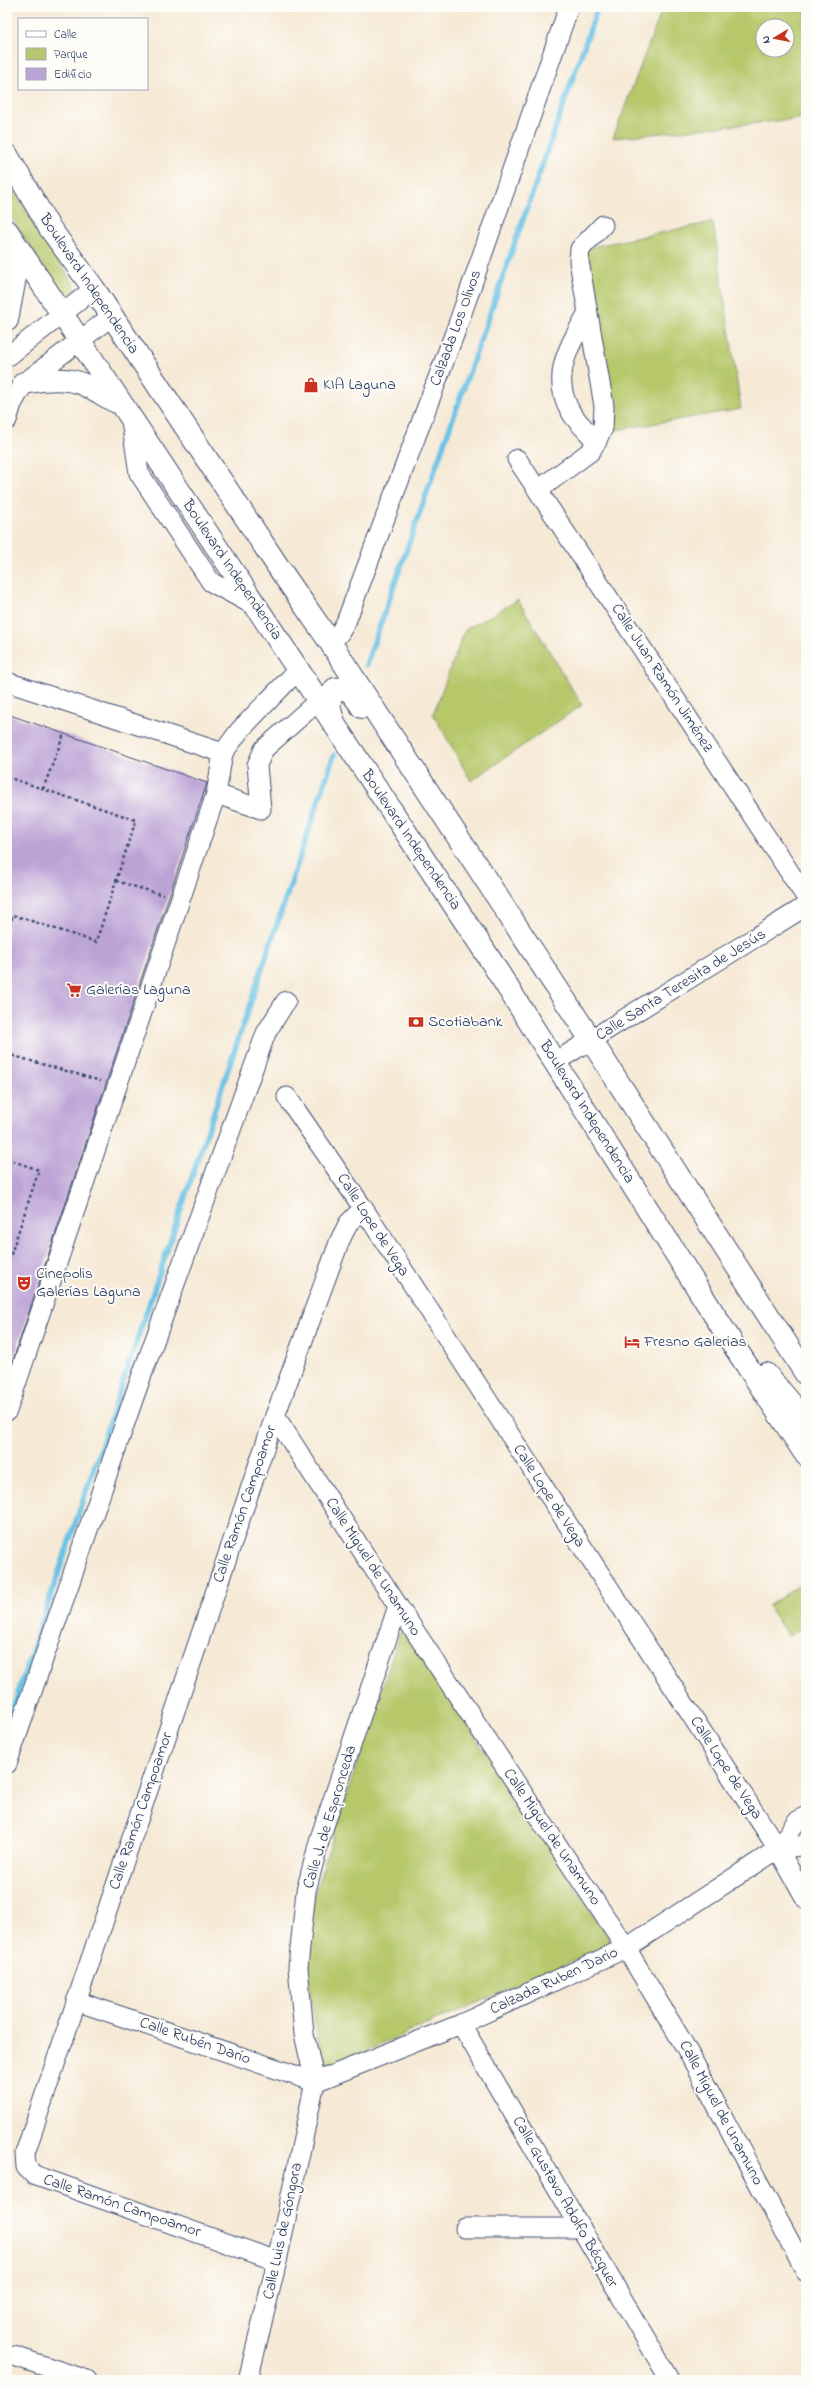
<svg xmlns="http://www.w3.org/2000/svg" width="813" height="2387" viewBox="0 0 813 2387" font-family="'Indie Flower',sans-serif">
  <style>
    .green { fill: #b6c86b; stroke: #687c64; fill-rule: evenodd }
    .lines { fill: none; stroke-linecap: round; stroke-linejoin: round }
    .stream { stroke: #69c2e6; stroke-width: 5.5 }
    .building { fill: #bca3d6 }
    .minor-casing { stroke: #3c4b70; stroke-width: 21 }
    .major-casing { stroke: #3c4b70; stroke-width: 24 }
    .path { stroke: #3c4b70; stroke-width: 2.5; stroke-dasharray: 3 3; stroke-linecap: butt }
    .minor { stroke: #fff; stroke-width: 19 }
    .major { stroke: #fff; stroke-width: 22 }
    .labels { text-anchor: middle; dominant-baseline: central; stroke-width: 4; stroke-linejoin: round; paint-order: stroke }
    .street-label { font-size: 16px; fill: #1b2f5e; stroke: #fdfcf7 }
    .poi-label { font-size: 16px; fill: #1b2f5e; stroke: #fdfcf7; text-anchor: start }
  </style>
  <rect width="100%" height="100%" fill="#fdfcf7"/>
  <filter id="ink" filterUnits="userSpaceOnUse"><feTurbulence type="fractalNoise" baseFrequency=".025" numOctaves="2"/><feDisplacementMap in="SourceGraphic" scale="8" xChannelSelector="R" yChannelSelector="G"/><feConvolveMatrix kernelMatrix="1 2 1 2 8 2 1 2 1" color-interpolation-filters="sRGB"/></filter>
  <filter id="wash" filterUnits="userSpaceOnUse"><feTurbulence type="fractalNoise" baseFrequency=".012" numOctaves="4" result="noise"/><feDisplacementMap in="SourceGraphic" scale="16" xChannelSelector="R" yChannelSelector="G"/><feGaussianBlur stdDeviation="0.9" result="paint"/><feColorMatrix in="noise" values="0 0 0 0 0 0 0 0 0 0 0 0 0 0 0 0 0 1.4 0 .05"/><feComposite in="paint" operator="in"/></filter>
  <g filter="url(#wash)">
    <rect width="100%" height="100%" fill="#f6e9d5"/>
    <!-- green -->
    <g class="green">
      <path d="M663 7H806V118L613 138ZM763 26H787V50H763Z"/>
      <path d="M7 180 79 293 66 302 7 211Z"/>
      <path d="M713 222 741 409 610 431 581 249Z"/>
      <path d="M518 600 582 705 471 781 433 714 465 630Z"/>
      <path d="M806 1581V1626L788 1636 768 1606Z"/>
      <path d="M402 1627 613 1944 324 2069 315 2023 305 1959 315 1892Z"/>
    </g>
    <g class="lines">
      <!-- stream -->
      <g class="stream">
        <path d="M366 665 598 7"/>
        <path d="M7 1726 334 755"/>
      </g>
    </g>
    <g id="blocks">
      <!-- building -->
      <path class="building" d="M7 714 207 783 8 1375H7Z"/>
    </g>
  </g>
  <g filter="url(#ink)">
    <use href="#blocks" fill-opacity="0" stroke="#3c4b70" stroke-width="1"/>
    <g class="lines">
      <!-- minor casing -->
      <g class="minor-casing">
        <g id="minor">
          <path d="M587 314C569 347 549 377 572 414 579 424 589 433 597 442"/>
          <path d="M7 357 94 289"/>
          <path d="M7 420 12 404 24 383 112 316"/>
          <path d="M131 420 139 473 211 582 255 606"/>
          <path d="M517 459 806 897"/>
          <path d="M538 490 591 451 603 428 604 406 579 261 580 249 603 225"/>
          <path d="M330 642 339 634 346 622 457 327 569 7"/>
          <path d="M7 682 223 753 216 794 7 1411"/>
          <path d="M223 753 240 730 298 670"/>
          <path d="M216 794 261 809 257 765 264 749 318 701"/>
          <path d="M555 1062 806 906"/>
          <path d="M287 1097 363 1208 778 1849 806 1899"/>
          <path d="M275 1416 398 1606 626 1948 686 2048 806 2272"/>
          <path d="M7 1764 134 1397 266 1033 286 1001"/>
          <path d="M778 1849 806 1845"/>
          <path d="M76 2001 315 2082"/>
          <path d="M461 2024 670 2380"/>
          <path d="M315 2082 461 2024 626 1948 778 1849 796 1822 806 1816"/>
          <path d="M465 2228H581"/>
          <path d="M277 2261 34 2175 26 2167 25 2153 275 1416 340 1240 348 1224 363 1208"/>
          <path d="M14 2356 87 2380"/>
          <path d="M248 2380 277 2261 315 2082 304 2034 298 1967 306 1891 320 1838 398 1606"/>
        </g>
      </g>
      <!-- major casing -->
      <g class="major-casing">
        <g id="major">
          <path d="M7 155 49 227 94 289 285 577 330 642 591 1040 806 1374"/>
          <path d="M7 231 484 950 734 1346 806 1455"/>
          <path d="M7 320 15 278 14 244"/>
          <path d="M24 383C46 379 69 376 89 387 99 391 107 398 117 402"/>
          <path d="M334 722C329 710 327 700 335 689 350 686 354 696 362 707"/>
          <path d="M766 1374 806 1421"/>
        </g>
      </g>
      <!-- path -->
      <g class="path">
        <path d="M7 777 136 820 96 942 13 915 7 934"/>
        <path d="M43 789 64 734"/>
        <path d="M116 881 163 895"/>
        <path d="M7 914 13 915"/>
        <path d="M7 1054 101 1081"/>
        <path d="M7 1159 39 1170 7 1266"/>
      </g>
      <!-- minor -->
      <use href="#minor" class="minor"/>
      <!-- major -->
      <use href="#major" class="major"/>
    </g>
  </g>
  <!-- icons -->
  <defs>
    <g id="shop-bare" transform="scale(1.2)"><path d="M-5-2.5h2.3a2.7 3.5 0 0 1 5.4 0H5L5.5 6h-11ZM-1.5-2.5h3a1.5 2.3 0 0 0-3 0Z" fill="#c8321e" stroke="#fdfcf7" stroke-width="2.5" paint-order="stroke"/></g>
    <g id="supermarket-bare" transform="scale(1.2)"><path d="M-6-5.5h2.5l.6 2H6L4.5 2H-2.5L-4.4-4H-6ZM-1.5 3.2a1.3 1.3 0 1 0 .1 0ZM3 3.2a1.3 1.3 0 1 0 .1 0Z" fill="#c8321e" stroke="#fdfcf7" stroke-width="2.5" paint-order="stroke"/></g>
    <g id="bank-bare" transform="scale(1.2)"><path d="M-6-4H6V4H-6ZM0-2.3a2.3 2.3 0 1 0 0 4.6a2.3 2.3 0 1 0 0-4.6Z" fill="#c8321e" stroke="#fdfcf7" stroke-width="2.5" paint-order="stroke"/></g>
    <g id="theatre-bare" transform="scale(1.2)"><path d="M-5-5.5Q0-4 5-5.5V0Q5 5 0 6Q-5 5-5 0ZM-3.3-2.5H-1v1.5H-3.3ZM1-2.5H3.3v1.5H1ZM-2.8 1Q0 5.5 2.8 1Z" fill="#c8321e" stroke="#fdfcf7" stroke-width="2.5" paint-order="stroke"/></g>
    <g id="hotel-bare" transform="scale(1.2)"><path d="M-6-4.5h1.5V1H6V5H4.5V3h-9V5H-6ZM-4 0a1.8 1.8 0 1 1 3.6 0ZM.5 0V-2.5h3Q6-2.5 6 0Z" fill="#c8321e" stroke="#fdfcf7" stroke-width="2.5" paint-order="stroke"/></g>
  </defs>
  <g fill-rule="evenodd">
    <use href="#shop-bare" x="311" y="385"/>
    <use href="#supermarket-bare" x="74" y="990"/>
    <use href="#bank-bare" x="416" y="1022"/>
    <use href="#theatre-bare" x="24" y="1283"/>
    <use href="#hotel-bare" x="632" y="1342"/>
  </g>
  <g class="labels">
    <!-- street labels -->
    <g class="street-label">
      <text transform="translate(89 284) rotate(56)">Boulevard Independencia</text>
      <text transform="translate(456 328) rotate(-70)">Calzada Los Olivos</text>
      <text transform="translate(232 570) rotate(56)">Boulevard Independencia</text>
      <text transform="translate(662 678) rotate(57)">Calle Juan Ramón Jiménez</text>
      <text transform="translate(411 840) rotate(56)">Boulevard Independencia</text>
      <text transform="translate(681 985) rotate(-32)">Calle Santa Teresita de Jesús</text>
      <text transform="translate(587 1112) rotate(58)">Boulevard Independencia</text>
      <text transform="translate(373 1225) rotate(57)">Calle Lope de Vega</text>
      <text transform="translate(549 1496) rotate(57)">Calle Lope de Vega</text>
      <text transform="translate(245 1504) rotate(-71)">Calle Ramón Campoamor</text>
      <text transform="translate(373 1567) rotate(57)">Calle Miguel de Unamuno</text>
      <text transform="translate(726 1768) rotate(57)">Calle Lope de Vega</text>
      <text transform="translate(141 1811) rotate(-71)">Calle Ramón Campoamor</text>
      <text transform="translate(330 1817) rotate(-73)">Calle J. de Espronceda</text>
      <text transform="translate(552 1837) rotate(56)">Calle Miguel de Unamuno</text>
      <text transform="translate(554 1981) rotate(-25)">Calzada Ruben Dario</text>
      <text transform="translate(195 2041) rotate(19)">Calle Rubén Darío</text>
      <text transform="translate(721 2113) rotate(62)">Calle Miguel de Unamuno</text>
      <text transform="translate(565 2202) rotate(60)">Calle Gustavo Adolfo Bécquer</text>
      <text transform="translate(122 2206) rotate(19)">Calle Ramón Campoamor</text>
      <text transform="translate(283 2231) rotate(-78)">Calle Luis de Góngora</text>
    </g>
    <!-- poi labels -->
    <g class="poi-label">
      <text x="323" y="385">KIA Laguna</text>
      <text x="86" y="990">Galerías Laguna</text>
      <text x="428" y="1022">Scotiabank</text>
      <text x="36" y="1274">Cinepolis<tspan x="36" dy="18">Galerías Laguna</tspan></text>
      <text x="644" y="1342">Fresno Galerias</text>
    </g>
  </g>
  <!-- margin -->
  <rect width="813" height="2387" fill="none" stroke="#fdfcf7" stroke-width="24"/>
  <!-- legend -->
  <rect x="18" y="18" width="130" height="72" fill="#fdfcf7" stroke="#a3aaba"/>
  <rect x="26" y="31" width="20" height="6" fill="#ffffff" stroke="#a3aaba"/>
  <text x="54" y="38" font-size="12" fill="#1b2f5e">Calle</text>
  <rect x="26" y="48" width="20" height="12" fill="#b6c86b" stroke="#a3aaba"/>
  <text x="54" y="58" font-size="12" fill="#1b2f5e">Parque</text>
  <rect x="26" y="68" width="20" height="12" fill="#bca3d6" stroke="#a3aaba"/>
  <text x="54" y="78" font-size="12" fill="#1b2f5e">Edificio</text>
  <!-- north arrow -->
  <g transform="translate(775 38) rotate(260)"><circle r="19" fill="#fdfcf7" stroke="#a3aaba"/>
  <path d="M0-3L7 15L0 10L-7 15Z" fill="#c8321e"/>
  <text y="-6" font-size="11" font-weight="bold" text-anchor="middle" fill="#1b2f5e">N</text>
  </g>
</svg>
